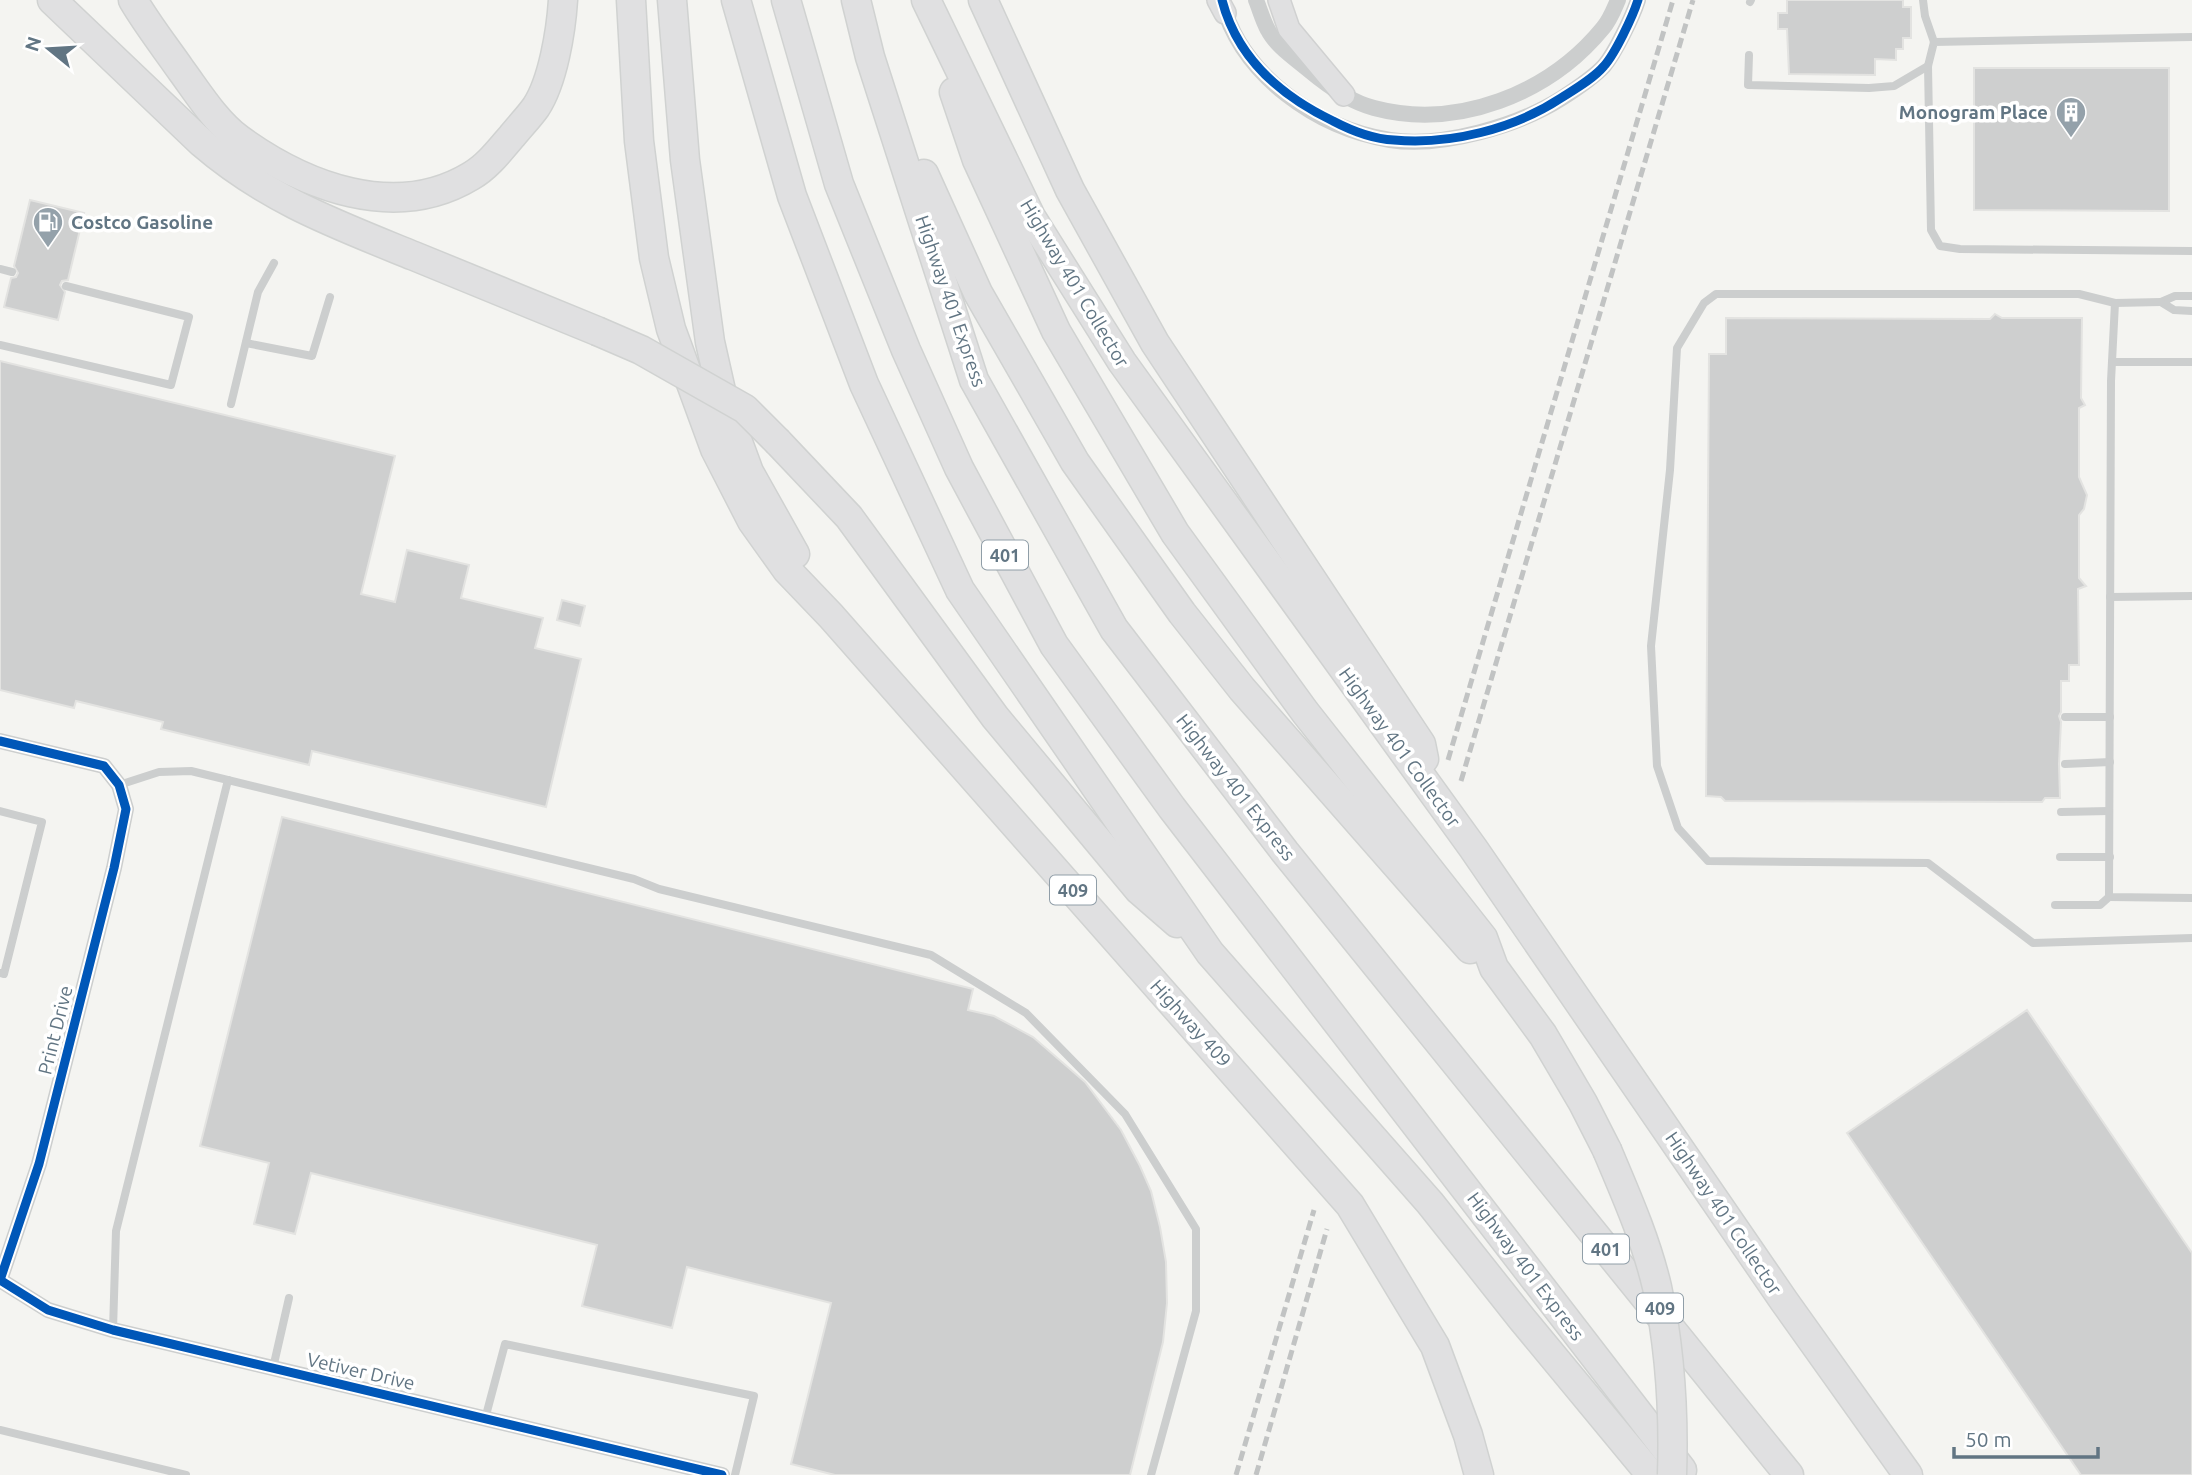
<svg xmlns="http://www.w3.org/2000/svg" width="2192" height="1475" viewBox="0 0 2192 1475" font-family="Ubuntu,sans-serif">
  <style>
    .building { fill: #cecfcf; stroke: #e3e3e1; stroke-width: 2 }
    .lines { fill: none; stroke-linecap: round; stroke-linejoin: round }
    .secondary-casing { stroke: #d0d1d1; stroke-width: 24 }
    .highway-casing { stroke: #d0d2d1; stroke-width: 31 }
    .lane { stroke: #cccece; stroke-width: 8 }
    .street { stroke: #cccece; stroke-width: 16 }
    .secondary { stroke: #e0e0e1; stroke-width: 21 }
    .highway { stroke: #e0e0e1; stroke-width: 28 }
    .rail { stroke: #c1c3c3; stroke-width: 5; stroke-dasharray: 10 5; stroke-linecap: butt }
    .highway-bridge-casing { stroke: #d0d2d1; stroke-width: 31; stroke-linecap: butt }
    .highway-bridge { stroke: #e0e0e1; stroke-width: 28 }
    .cycleway-casing { stroke: #fff; stroke-width: 13 }
    .cycleway { stroke: #0057b8; stroke-width: 9 }
    .labels { text-anchor: middle; dominant-baseline: central; stroke-width: 7; stroke-linejoin: round; paint-order: stroke }
    .shield { fill: #fff; stroke: #909ea8; stroke-width: 2 }
    .shield-label { font-size: 18px; font-weight: bold; fill: #617583 }
    .poi-label { font-size: 19px; font-weight: bold; fill: #617583; stroke: #fff; text-anchor: end }
    .street-label { font-size: 19px; fill: #617583; stroke: #fff }
  </style>
  <rect width="100%" height="100%" fill="#f4f4f1"/>
  <!-- building -->
  <g class="building">
    <path d="M1787 0H1903V7H1911V38H1903V49H1896V60L1875 59V75L1789 74 1787 29H1778V13H1787Z"/>
    <path d="M1974 68H2169V211L1974 210Z"/>
    <path d="M30 200 84 213 68 280 62 281 60 285 65 292 58 320 4 307 11 278 16 277 18 273 14 266Z"/>
    <path d="M1995 314 2002 318H2082L2081 398 2085 405 2079 408V477L2087 495 2084 509 2079 515V578L2086 586 2078 589 2079 665H2069V681H2061V712L2059 716 2061 722 2059 764 2060 798H2045L2042 802 1725 801 1721 797 1706 796 1709 354H1726V318L1990 319Z"/>
    <path d="M0 361 395 456 361 594 395 602 407 550 469 565 461 598 543 618 535 648 581 659 546 807 312 751 309 765 161 729 163 722 76 701 74 708 0 690Z"/>
    <path d="M562 600 585 606 580 626 557 620Z"/>
    <path d="M282 817 973 989 968 1010 994 1016 1033 1037 1085 1082 1121 1130 1140 1166 1151 1191 1160 1227 1166 1262 1167 1303 1163 1342 1130 1475H835L791 1464 831 1303 687 1267 672 1328 582 1306 597 1245 311 1173 295 1234 254 1224 269 1163 200 1146Z"/>
    <path d="M2027 1010 2192 1253V1475H2081L1847 1133Z"/>
  </g>
  <g class="lines">
    <!-- secondary casing -->
    <g class="secondary-casing">
      <g id="secondary">
        <path d="M1218 0 1225 13"/>
        <path d="M1279 0 1289 29 1344 95"/>
      </g>
    </g>
    <!-- highway casing -->
    <g class="highway-casing">
      <g id="highway">
        <path d="M52 0 202 143C267 199 335 224 414 256 475 281 536 306 597 331"/>
        <path d="M133 0C147 24 165 47 181 70 198 93 215 121 239 139 304 186 395 222 471 176 487 167 500 150 512 136 520 126 529 117 536 107 553 81 561 31 563 0"/>
        <path d="M631 0 639 141 654 258 671 329 715 449 752 521 787 570 831 616 1350 1205 1435 1346 1468 1435 1479 1475"/>
        <path d="M672 0 685 160 710 342 724 404 749 472 795 554"/>
        <path d="M736 0 792 196 864 384 960 590 1210 953 1430 1203 1522 1319 1651 1475"/>
        <path d="M786 0 839 184 906 350 959 468 1054 645 1172 808 1682 1470"/>
        <path d="M856 0 870 57 974 380 1114 629 1285 852 1789 1475"/>
        <path d="M926 0 1031 217 1122 362 1473 848 1784 1301 1908 1475"/>
        <path d="M983 0 1070 190 1155 343 1421 744 1424 759"/>
        <path d="M954 92 977 160 1056 331 1175 533 1305 712 1483 938 1494 968 1543 1035 1583 1103 1607 1150"/>
        <path d="M924 174 978 293 1075 462 1182 613 1242 689 1470 949"/>
        <path d="M778 442 849 517 995 717 1139 890 1177 923"/>
      </g>
    </g>
    <!-- lane -->
    <g class="lane">
      <path d="M1923 0 1925 16 1934 42"/>
      <path d="M1750 2 1751 0"/>
      <path d="M2192 37 1934 42 1928 66 1931 230 1940 246 1960 249 2192 251"/>
      <path d="M1749 55 1748 85 1869 88 1894 86 1928 66"/>
      <path d="M0 269 12 272"/>
      <path d="M2192 296H2175L2161 302 2174 310 2192 311"/>
      <path d="M2161 302 2115 303 2079 294H1716L1704 303 1677 348 1670 470 1651 646 1657 766 1678 828 1708 861 1928 863 2033 943 2192 938"/>
      <path d="M2115 303 2111 381 2109 897 2192 898"/>
      <path d="M246 343 312 356 330 297"/>
      <path d="M0 345 171 385 189 317 66 286"/>
      <path d="M2112 362H2192"/>
      <path d="M231 404 258 292 274 263"/>
      <path d="M2110 597 2192 596"/>
      <path d="M2065 717H2110"/>
      <path d="M2065 764 2110 762"/>
      <path d="M119 785 159 772 191 771 634 879 659 889 931 955 1026 1013 1125 1114 1196 1229V1311L1151 1475"/>
      <path d="M0 811 42 822 4 974 0 973"/>
      <path d="M2061 812 2109 811"/>
      <path d="M2060 857H2110"/>
      <path d="M2055 905H2100L2109 897"/>
      <path d="M113 1330 116 1231 228 780"/>
      <path d="M273 1368 289 1298"/>
      <path d="M485 1419 505 1344 754 1396 735 1475"/>
      <path d="M0 1430 186 1475"/>
    </g>
    <!-- street -->
    <g class="street">
      <path d="M1256 0C1260 10 1263 21 1268 30 1276 46 1296 59 1310 71 1328 86 1351 102 1374 108 1457 130 1549 94 1603 28 1610 20 1614 9 1618 0"/>
      <path d="M1222 2C1242 76 1317 128 1390 140 1442 148 1518 126 1562 98 1576 89 1593 78 1604 66 1615 53 1633 16 1638 0"/>
      <path d="M0 741 104 766 119 785 126 809 114 868 39 1164 0 1280"/>
      <path d="M0 1280 48 1310 113 1330 722 1475"/>
    </g>
    <!-- secondary -->
    <use href="#secondary" class="secondary"/>
    <!-- highway -->
    <use href="#highway" class="highway"/>
    <!-- rail -->
    <g class="rail">
      <path d="M1448 760 1673 0"/>
      <path d="M1461 781 1693 0"/>
      <path d="M1236 1475 1314 1210"/>
      <path d="M1256 1475 1327 1229"/>
    </g>
    <!-- highway-bridge casing -->
    <g class="highway-bridge-casing">
      <g id="highway-bridge">
        <path d="M597 331 641 350 745 409 778 442"/>
        <path d="M1607 1150C1626 1195 1646 1240 1657 1287 1670 1348 1674 1413 1672 1475"/>
      </g>
    </g>
    <!-- highway-bridge -->
    <use href="#highway-bridge" class="highway-bridge"/>
    <!-- cycleway casing -->
    <g class="cycleway-casing">
      <g id="cycleway">
        <path d="M1222 0C1237 58 1281 96 1333 121 1352 131 1372 139 1394 140 1450 145 1514 129 1561 98 1575 89 1593 79 1604 66 1615 54 1633 16 1638 0"/>
        <path d="M0 741 104 766 119 785 126 809 114 868 39 1164 0 1280"/>
        <path d="M0 1280 48 1310 113 1330 722 1475"/>
      </g>
    </g>
    <!-- cycleway -->
    <use href="#cycleway" class="cycleway"/>
  </g>
  <!-- icons -->
  <defs>
    <g id="building-pin" transform="scale(1.575)"><path d="M0 17L-7.5 6A9.5 9.5 0 1 1 7.5 6Z" fill="#94a1aa" stroke="#fff"/><path d="M-4-6H4V6H1V3H-1V6H-4ZM-2.5-4.3h1.7v1.8h-1.7ZM.8-4.3h1.7v1.8H.8ZM-2.5-1h1.7V.8h-1.7ZM.8-1h1.7V.8H.8Z" fill="#fff"/></g>
    <g id="fuel-pin" transform="scale(1.575)"><path d="M0 17L-7.5 6A9.5 9.5 0 1 1 7.5 6Z" fill="#94a1aa" stroke="#fff"/><path d="M-5.5-6h7V0h2V4h1.3V-2.5L3-4.5l.8-.8L6-3V5H2.5V1h-1V6h-7ZM-4.2-4.7v3.2H.2V-4.7Z" fill="#fff"/></g>
  </defs>
  <g fill-rule="evenodd">
    <use href="#building-pin" x="2071" y="112"/>
    <use href="#fuel-pin" x="48" y="222"/>
  </g>
  <g class="labels">
    <!-- shield labels -->
    <g class="shield">
      <rect x="982" y="540.5" width="46" height="29" rx="5"/>
      <rect x="1050" y="875.5" width="46" height="29" rx="5"/>
      <rect x="1583" y="1234.5" width="46" height="29" rx="5"/>
      <rect x="1637" y="1293.5" width="46" height="29" rx="5"/>
    </g>
    <g class="shield-label">
      <text x="1005" y="555">401</text>
      <text x="1073" y="890">409</text>
      <text x="1606" y="1249">401</text>
      <text x="1660" y="1308">409</text>
    </g>
    <!-- poi labels -->
    <g class="poi-label">
      <text x="2048" y="112">Monogram Place</text>
      <text x="71" y="222" text-anchor="start">Costco Gasoline</text>
    </g>
    <!-- street labels -->
    <g class="street-label">
      <text transform="translate(1075 283) rotate(59)">Highway 401 Collector</text>
      <text transform="translate(951 301) rotate(71)">Highway 401 Express</text>
      <text transform="translate(1400 747) rotate(54)">Highway 401 Collector</text>
      <text transform="translate(1236 787) rotate(52)">Highway 401 Express</text>
      <text transform="translate(1191 1023) rotate(48)">Highway 409</text>
      <text transform="translate(55 1030) rotate(-76)">Print Drive</text>
      <text transform="translate(1724 1213) rotate(56)">Highway 401 Collector</text>
      <text transform="translate(1526 1266) rotate(53)">Highway 401 Express</text>
      <text transform="translate(361 1371) rotate(13)">Vetiver Drive</text>
    </g>
  </g>
  <!-- north arrow -->
  <g transform="translate(49 49) rotate(288)" stroke="#ffffff" stroke-width="5" paint-order="stroke">
  <path d="M0-5L12 26L0 18L-12 26Z" fill="#617583"/>
  <text y="-10" font-size="19" font-weight="bold" text-anchor="middle" fill="#617583">N</text>
  </g>
  <!-- scale -->
  <path d="M1954 1447v10h144v-10" fill="none" stroke="#617583" stroke-width="3.5"/>
  <text x="1965" y="1447" font-size="21" fill="#617583" stroke="#ffffff" stroke-width="5" paint-order="stroke">50 m</text>
</svg>
